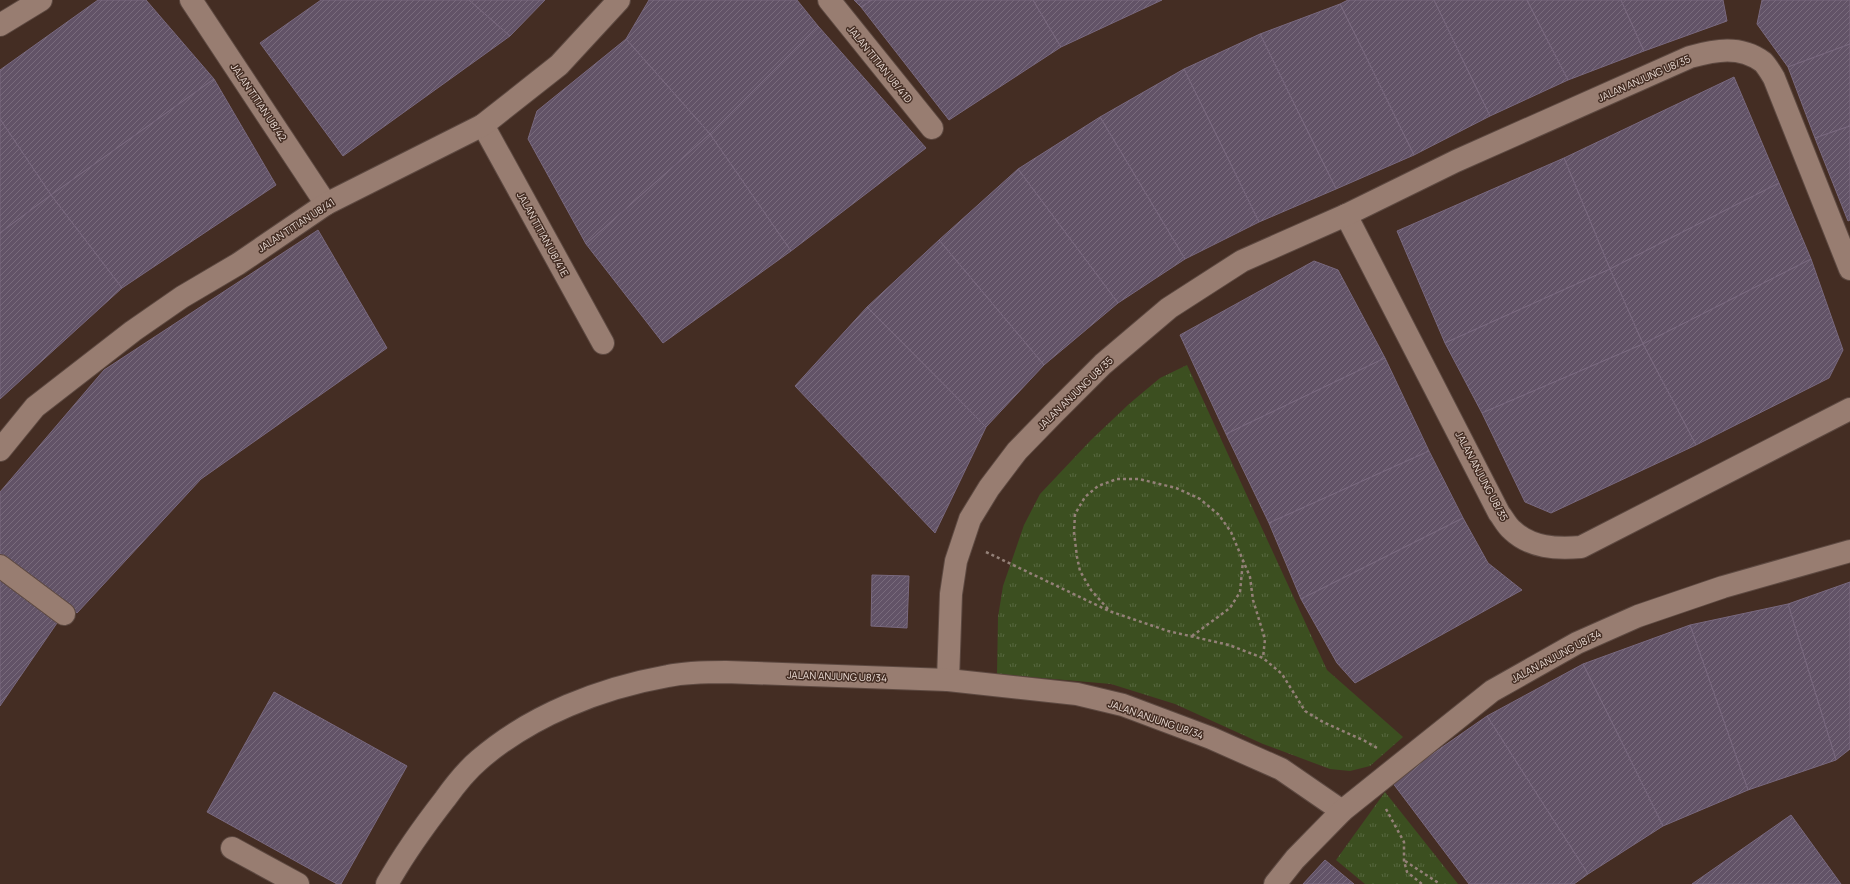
<svg xmlns="http://www.w3.org/2000/svg" width="1850" height="884" viewBox="0 0 1850 884" font-family="Manrope,sans-serif">
  <style>
    .grass { fill: url(#grass-tufts) }
    .building { fill: url(#building-hatch); stroke: #79697f }
    .lines { fill: none; stroke-linecap: round; stroke-linejoin: round }
    .minor-casing { stroke: #5d4941; stroke-width: 24 }
    .path { stroke: #948178; stroke-width: 2.5; stroke-dasharray: 3 3; stroke-linecap: butt }
    .minor { stroke: #987d71; stroke-width: 22 }
    .labels { text-anchor: middle; dominant-baseline: central; stroke-width: 3; stroke-linejoin: round; paint-order: stroke }
    .street-label { font-size: 10px; fill: #edded7; stroke: #442d23 }
  </style>
  <defs>
    <pattern id="grass-tufts" width="24" height="20" patternUnits="userSpaceOnUse"><rect width="24" height="20" fill="#3c4f20"/><path d="M3 7l-1-3M5 7V3M7 7l1-3M15 17l-1-3M17 17v-4M19 17l1-3" fill="none" stroke="#586840"/></pattern>
    <pattern id="building-hatch" width="6" height="6" patternUnits="userSpaceOnUse"><rect width="6" height="6" fill="#625367"/><path d="M-1 1l2-2M0 6l6-6M5 7l2-2" fill="none" stroke="#796b7c"/></pattern>
  </defs>
  <rect width="100%" height="100%" fill="#442d23"/>
  <!-- grass -->
  <g class="grass">
    <path d="M1187 365 1327 670 1403 737 1370 766 1350 771 1330 769 1263 744 1175 704 1111 684 997 674 998 617 1003 586 1024 525 1040 494 1091 440 1129 404 1160 378Z"/>
    <path d="M1385 792 1458 884H1365L1336 860Z"/>
  </g>
  <!-- building -->
  <g class="building">
    <path d="M98 0H146L214 79 51 195 0 119V70Z"/>
    <path d="M321 0H469L510 36 343 156 260 43Z"/>
    <path d="M469 0H545L510 36Z"/>
    <path d="M649 0H797L818 26 710 134 626 39Z"/>
    <path d="M854 0H872L861 7Z"/>
    <path d="M872 0H1033L1061 47 949 120 861 7Z"/>
    <path d="M1033 0H1162L1061 47Z"/>
    <path d="M1348 0H1434L1490 116 1414 155 1340 4Z"/>
    <path d="M1434 0H1527L1568 80 1490 116Z"/>
    <path d="M1527 0H1621L1644 51 1568 80Z"/>
    <path d="M1621 0H1723L1727 21 1644 51Z"/>
    <path d="M1762 0H1850V44L1788 67 1757 24Z"/>
    <path d="M1340 4 1414 155 1336 189 1260 34Z"/>
    <path d="M818 26 926 148 791 251 710 134Z"/>
    <path d="M1260 34 1336 189 1259 222 1184 69Z"/>
    <path d="M626 39 710 134 586 244 528 139 537 111Z"/>
    <path d="M1850 44V126L1815 138 1788 67Z"/>
    <path d="M1184 69 1259 222 1185 259 1100 117Z"/>
    <path d="M1734 77 1779 183 1610 269 1564 158Z"/>
    <path d="M214 79 276 185 122 288 51 195Z"/>
    <path d="M1100 117 1185 259 1118 303 1018 169Z"/>
    <path d="M0 119 51 195 0 233Z"/>
    <path d="M1850 126V220L1848 221 1815 138Z"/>
    <path d="M710 134 791 251 663 343 586 244Z"/>
    <path d="M1564 158 1610 269 1445 343 1397 231Z"/>
    <path d="M1018 169 1118 303 1044 365 939 240Z"/>
    <path d="M1779 183 1811 259 1643 344 1610 269Z"/>
    <path d="M51 195 122 288 0 399V233Z"/>
    <path d="M318 230 387 348 201 479 77 613 0 553V492L104 370Z"/>
    <path d="M939 240 1044 365 986 427 867 307Z"/>
    <path d="M1811 259 1843 350 1829 378 1696 445 1643 344Z"/>
    <path d="M1314 261 1338 270 1385 358 1226 434 1180 335Z"/>
    <path d="M1610 269 1643 344 1482 413 1445 343Z"/>
    <path d="M867 307 986 427 935 533 795 386Z"/>
    <path d="M1643 344 1696 445 1551 513 1525 502 1482 413Z"/>
    <path d="M1385 358 1429 451 1269 523 1226 434Z"/>
    <path d="M1429 451 1463 518 1301 599 1269 523Z"/>
    <path d="M1463 518 1488 563 1522 590 1355 683 1337 663 1301 599Z"/>
    <path d="M872 575 909 576 907 628 871 626Z"/>
    <path d="M0 580 57 623 0 706Z"/>
    <path d="M1850 582V749L1836 760 1788 604Z"/>
    <path d="M1788 604 1836 760 1748 790 1690 625Z"/>
    <path d="M1690 625 1748 790 1663 826 1583 664Z"/>
    <path d="M1583 664 1663 826 1588 874 1487 716Z"/>
    <path d="M274 692 407 766 341 884H337L207 812Z"/>
    <path d="M1487 716 1588 874 1574 884H1469L1392 782Z"/>
    <path d="M1791 815 1841 884H1692Z"/>
    <path d="M1325 860 1354 884H1303Z"/>
  </g>
  <g class="lines">
    <!-- minor casing -->
    <g class="minor-casing">
      <g id="minor">
        <path d="M191 0 326 204"/>
        <path d="M829 0 932 128"/>
        <path d="M0 25 41 0"/>
        <path d="M483 125 603 343"/>
        <path d="M1346 215 1499 513C1503 518 1507 526 1512 530 1531 548 1556 549 1581 547L1850 409"/>
        <path d="M0 450 35 407 133 331 182 297 238 264 326 204 483 125 559 65 619 0"/>
        <path d="M0 566 64 614"/>
        <path d="M948 680 951 594 956 561 970 519 989 488 1017 451 1053 414 1103 364 1169 308 1242 261 1346 215 1456 161 1690 57C1715 50 1740 45 1763 62 1767 66 1771 73 1774 78L1850 269"/>
        <path d="M232 848 298 884"/>
        <path d="M387 884C404 854 424 826 445 799 455 785 466 771 479 760 531 715 601 688 668 676 687 672 707 672 726 672L948 680 1077 694 1123 705 1211 738 1281 769 1342 811"/>
        <path d="M1275 884 1295 859 1342 811 1492 691 1577 643 1638 616 1723 587 1850 551"/>
      </g>
    </g>
    <!-- path -->
    <g class="path">
      <path d="M986 552 1109 611 1168 631 1229 645 1263 658 1282 674 1305 711 1323 722 1365 741 1379 749"/>
      <path d="M1108 609 1091 590 1080 571 1077 557 1074 532 1075 514 1085 497 1098 486 1117 479H1139L1176 488 1200 499 1219 515 1231 532 1250 577 1253 600 1265 639 1263 658"/>
      <path d="M1192 636 1230 608 1240 592 1243 561"/>
      <path d="M1386 809 1404 842V861L1407 872 1422 884"/>
      <path d="M1405 861 1440 884"/>
    </g>
    <!-- minor -->
    <use href="#minor" class="minor"/>
  </g>
  <g class="labels">
    <!-- street labels -->
    <g class="street-label">
      <text transform="translate(880 64) rotate(51)">JALAN TITIAN U8/41D</text>
      <text transform="translate(1644 78) rotate(-24)">JALAN ANJUNG U8/35</text>
      <text transform="translate(259 102) rotate(56)">JALAN TITIAN U8/42</text>
      <text transform="translate(296 225) rotate(-33)">JALAN TITIAN U8/41</text>
      <text transform="translate(543 234) rotate(61)">JALAN TITIAN U8/41E</text>
      <text transform="translate(1075 393) rotate(-44)">JALAN ANJUNG U8/35</text>
      <text transform="translate(1482 476) rotate(62)">JALAN ANJUNG U8/35</text>
      <text transform="translate(1556 656) rotate(-28)">JALAN ANJUNG U8/34</text>
      <text transform="translate(837 676) rotate(2)">JALAN ANJUNG U8/34</text>
      <text transform="translate(1156 719) rotate(19)">JALAN ANJUNG U8/34</text>
    </g>
  </g>
</svg>
